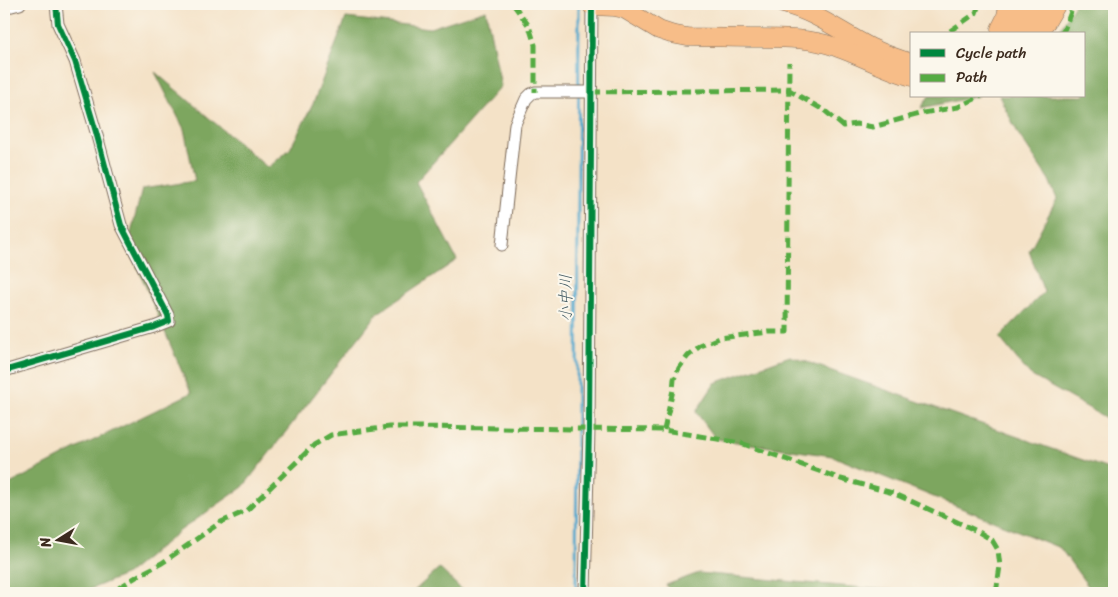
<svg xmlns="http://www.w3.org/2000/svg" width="1118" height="597" viewBox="0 0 1118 597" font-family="Sriracha,'Klee One',sans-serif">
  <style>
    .forest { fill: #7da65e; stroke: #5c683e }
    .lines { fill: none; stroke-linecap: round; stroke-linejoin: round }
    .stream { stroke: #51a8cd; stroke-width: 3 }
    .minor-casing { stroke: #7c6a59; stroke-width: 13 }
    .highway-casing { stroke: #7c6a59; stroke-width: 19 }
    .minor { stroke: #fff; stroke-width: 11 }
    .highway { stroke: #f7bd88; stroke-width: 18 }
    .quiet { stroke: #55ab43; stroke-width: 5; stroke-dasharray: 10 5; stroke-linecap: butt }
    .cycleway-casing { stroke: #fbf7ec; stroke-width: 9 }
    .cycleway { stroke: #00873e; stroke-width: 6 }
    .labels { text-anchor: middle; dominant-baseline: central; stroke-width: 4; stroke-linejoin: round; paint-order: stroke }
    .water-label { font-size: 16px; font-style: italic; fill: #445c64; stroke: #fbf7ec }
  </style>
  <rect width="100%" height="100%" fill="#fbf7ec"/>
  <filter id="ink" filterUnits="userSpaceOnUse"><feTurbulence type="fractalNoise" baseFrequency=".02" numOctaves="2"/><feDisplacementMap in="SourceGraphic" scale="10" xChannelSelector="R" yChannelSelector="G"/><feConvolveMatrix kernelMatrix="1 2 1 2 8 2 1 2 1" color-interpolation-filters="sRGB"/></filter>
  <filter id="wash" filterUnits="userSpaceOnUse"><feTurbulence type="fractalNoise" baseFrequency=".0096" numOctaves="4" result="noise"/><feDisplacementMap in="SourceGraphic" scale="20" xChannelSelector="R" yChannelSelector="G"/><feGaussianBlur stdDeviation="1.12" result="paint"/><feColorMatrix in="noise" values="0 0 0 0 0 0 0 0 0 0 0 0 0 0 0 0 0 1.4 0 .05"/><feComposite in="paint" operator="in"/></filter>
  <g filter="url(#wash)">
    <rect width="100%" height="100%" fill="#f4e2c7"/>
    <!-- forest -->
    <g class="forest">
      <path d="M1075 4H1114V445L1108 419 1030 375 999 337 1044 292 1029 251 1057 199 1049 180 1019 135 999 96H1084V34H1057Z"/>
      <path d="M486 10 501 86 416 182 457 260 378 313 243 487 181 530 127 574 81 593H4V487L80 447 191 393 128 245 142 189 195 181 184 129 155 72 268 168 290 149 313 104 346 18 373 21 430 28Z"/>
      <path d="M929 96H979L921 108Z"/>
      <path d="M790 356 1114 471V593H1093L1060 548 832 456 716 439 696 412 715 383Z"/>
      <path d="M439 568 463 591V593H412Z"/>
      <path d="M699 573 807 583 900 591 901 593H672L666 585Z"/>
    </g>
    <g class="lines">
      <!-- stream -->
      <path class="stream" d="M576 593 579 4"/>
    </g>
  </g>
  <g filter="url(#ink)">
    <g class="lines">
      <!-- minor casing -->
      <g class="minor-casing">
        <g id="minor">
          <path d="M4 8 20 4"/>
          <path d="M502 245 515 124 526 99 531 94 535 92H591"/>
          <path d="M4 371 154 327 169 321 168 315 121 225 96 132 75 61 58 24 56 4"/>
          <path d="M585 593 589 429 592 4"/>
        </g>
      </g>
      <!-- highway casing -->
      <g class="highway-casing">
        <g id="highway">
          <path d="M783 4C816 12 842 33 872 48 885 54 898 59 912 63"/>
          <path d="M592 6 614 7 624 9 659 30 671 34 687 37C711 37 734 38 757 38 780 38 803 38 826 44 855 52 882 69 912 77"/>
          <path d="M1000 29 1005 19 1009 4"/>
          <path d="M1003 34C1012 25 1019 16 1024 4"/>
          <path d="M1025 34 1038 4"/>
          <path d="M1036 34 1047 21 1057 4"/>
        </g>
      </g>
      <!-- minor -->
      <use href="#minor" class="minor"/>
      <!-- highway -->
      <use href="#highway" class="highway"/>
      <!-- quiet -->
      <g class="quiet">
        <path d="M367 4H381"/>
        <path d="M513 4 529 26 535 45V92"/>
        <path d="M950 31 976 13 979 4"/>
        <path d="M1061 34 1064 30 1074 4"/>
        <path d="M591 92 789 90 825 111 843 126 856 124 873 127 923 113 958 107 981 96"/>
        <path d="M664 430 673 390 674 379 679 368 688 356 700 346 719 338 769 332H787L789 62"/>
        <path d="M105 593 112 592 141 574 162 563 221 522 246 511 314 445 331 435 389 427H414L664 430 741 443 841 479 893 493 977 531 992 540 998 550 1000 566 996 593"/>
      </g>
      <!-- cycleway casing -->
      <g class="cycleway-casing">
        <g id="cycleway">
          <path d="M4 371 154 327 169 321 168 315 121 225 96 132 75 61 58 24 56 4"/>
          <path d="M585 593 589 429 592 4"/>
        </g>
      </g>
      <!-- cycleway -->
      <use href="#cycleway" class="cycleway"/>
    </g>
  </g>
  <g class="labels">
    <!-- water labels -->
    <g class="water-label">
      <text transform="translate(565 298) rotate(-90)">小中川</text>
    </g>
  </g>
  <!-- margin -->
  <rect width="1118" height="597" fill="none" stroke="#fbf7ec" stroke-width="20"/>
  <!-- legend -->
  <rect x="910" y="32" width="175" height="65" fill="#fbf7ec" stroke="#aea59a"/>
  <rect x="920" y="49" width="25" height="8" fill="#00873e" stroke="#aea59a"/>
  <text x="956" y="58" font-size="15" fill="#3b2a1e">Cycle path</text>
  <rect x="920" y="74" width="25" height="8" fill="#55ab43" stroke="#aea59a"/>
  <text x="956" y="82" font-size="15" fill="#3b2a1e">Path</text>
  <!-- north arrow -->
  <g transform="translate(58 540) rotate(259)" stroke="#fbf7ec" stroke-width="4" paint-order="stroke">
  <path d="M0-4L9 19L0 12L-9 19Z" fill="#3b2a1e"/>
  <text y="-8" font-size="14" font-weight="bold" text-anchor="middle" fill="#3b2a1e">N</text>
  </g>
</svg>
